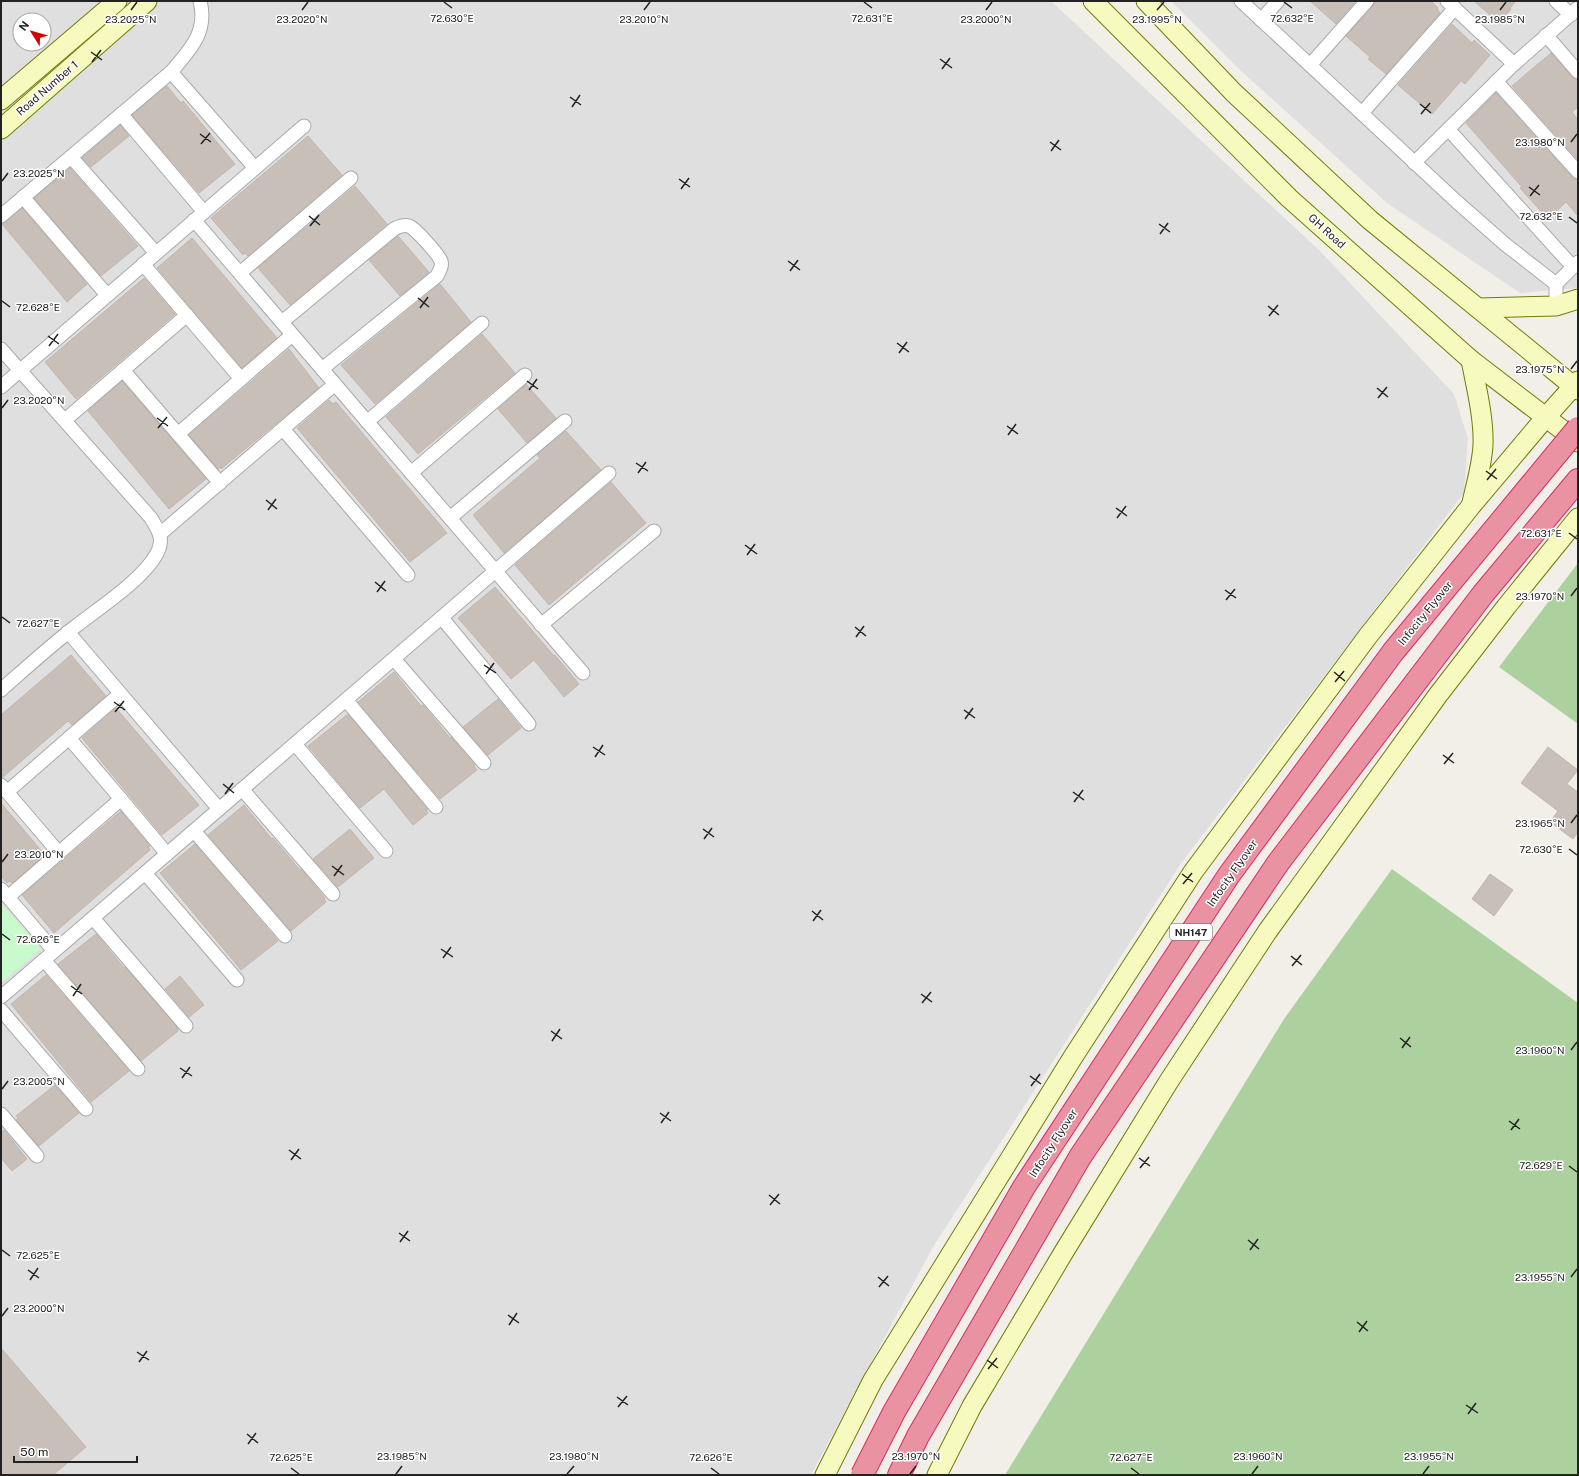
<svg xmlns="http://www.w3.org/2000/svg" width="1579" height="1476" viewBox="0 0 1579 1476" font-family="'Public Sans',sans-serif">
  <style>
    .residential { fill: #e0dfdf; fill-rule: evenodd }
    .forest { fill: #add19e }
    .park { fill: #c8facc }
    .building { fill: #c7bfb8; stroke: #c4b6ab }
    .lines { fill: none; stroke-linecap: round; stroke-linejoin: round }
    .street-casing { stroke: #a9a9a9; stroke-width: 15 }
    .secondary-casing { stroke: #707d05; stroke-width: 21 }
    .highway-casing { stroke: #dc2a67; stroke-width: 24 }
    .street { stroke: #fff; stroke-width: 13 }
    .secondary { stroke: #f7fabf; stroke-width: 19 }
    .highway { stroke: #e892a2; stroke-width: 22 }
    .highway-bridge-casing { stroke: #dc2a67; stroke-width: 24; stroke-linecap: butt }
    .highway-bridge { stroke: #e892a2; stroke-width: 22 }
    .ticks { fill: none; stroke: #222; stroke-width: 1.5 }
    .labels { text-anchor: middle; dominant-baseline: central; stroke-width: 3; stroke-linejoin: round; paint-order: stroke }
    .shield { fill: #fff; stroke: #646464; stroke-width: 1 }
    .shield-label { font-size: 10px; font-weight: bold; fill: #222 }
    .street-label { font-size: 11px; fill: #222; stroke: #fff }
    .ticks-label { font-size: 10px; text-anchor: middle; fill: #222; stroke: #fff; stroke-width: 3; stroke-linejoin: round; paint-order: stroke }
  </style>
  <rect width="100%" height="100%" fill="#f2efe9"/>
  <!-- residential -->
  <g class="residential">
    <path d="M1 1H1051L1320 251 1454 394 1468 439 1464 493 1182 862 933 1247 811 1475H1ZM20 20H44V44H20Z"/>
    <path d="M1171 1H1578V288L1520 293 1387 203 1239 69Z"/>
  </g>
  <!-- forest -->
  <g class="forest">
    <path d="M1578 563V724L1499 667Z"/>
    <path d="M1392 869 1578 1003V1475H1005L1284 1019Z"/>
  </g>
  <!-- park -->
  <path class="park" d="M1 903 41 949 1 983Z"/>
  <!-- building -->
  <g class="building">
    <path d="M1310 1H1356L1336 24Z"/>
    <path d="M1375 1H1431L1438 8 1437 9 1440 13 1386 74 1368 59 1370 57 1346 36 1373 6Z"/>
    <path d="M1474 1H1516L1510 8 1511 9 1499 23Z"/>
    <path d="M1452 24 1472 43 1474 40 1490 55 1465 84 1461 81 1432 114 1398 85Z"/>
    <path d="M1551 53 1572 77 1578 80V107L1572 112 1578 120V160L1512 86Z"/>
    <path d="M167 86 181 103 183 101 235 164 199 193 132 115Z"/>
    <path d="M1496 93 1572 177 1578 180V216L1566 202 1548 219 1520 188 1522 187 1466 123Z"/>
    <path d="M120 125 129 136 91 167 82 158Z"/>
    <path d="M308 136 342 175 248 256 245 253 243 255 211 218Z"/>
    <path d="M70 168 138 246 101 276 34 198Z"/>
    <path d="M355 186 387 224 290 305 258 268Z"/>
    <path d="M22 208 87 284 67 302 2 224 6 222Z"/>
    <path d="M398 236 429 272 400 296 369 260Z"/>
    <path d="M192 238 277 338 242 368 157 268Z"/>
    <path d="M144 278 175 314 76 399 45 362Z"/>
    <path d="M440 284 471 322 375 404 341 365Z"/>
    <path d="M482 334 515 373 418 454 386 417Z"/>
    <path d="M289 349 319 388 221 469 220 467 218 469 189 435Z"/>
    <path d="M122 381 206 479 169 509 88 411Z"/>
    <path d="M526 384 556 418 527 443 498 409Z"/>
    <path d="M329 400 333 404 336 402 447 533 410 562 297 428Z"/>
    <path d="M566 431 601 470 504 553 473 515 540 458 537 455Z"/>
    <path d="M611 482 646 523 549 605 515 565Z"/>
    <path d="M495 587 554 656 555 655 579 684 564 697 534 660 511 679 458 618Z"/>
    <path d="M71 655 106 696 72 725 68 721 3 777H1V715Z"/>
    <path d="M394 672 421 706 423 705 450 738 451 737 475 765 474 766 477 770 440 799 358 702Z"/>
    <path d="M498 699 521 728 488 755 463 727Z"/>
    <path d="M116 708 199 805 162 835 82 738Z"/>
    <path d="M348 714 428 809 426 810 428 813 413 825 384 789 360 808 308 746Z"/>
    <path d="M1548 747 1578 770 1567 784 1578 792V832L1573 839 1550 822 1558 811 1521 783Z"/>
    <path d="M1 803 45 855 12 883 10 881 7 883 1 876Z"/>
    <path d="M244 805 272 839 273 838 300 870 301 869 325 898 324 899 326 902 291 931 208 835Z"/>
    <path d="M121 811 150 846 148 847 150 850 54 933 22 895Z"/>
    <path d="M350 829 374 858 338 887 313 859Z"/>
    <path d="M195 844 278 941 241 970 160 873Z"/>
    <path d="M1490 874 1513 890 1494 916 1472 899Z"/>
    <path d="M96 934 124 968 125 967 177 1027 178 1031 141 1061 58 964Z"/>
    <path d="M46 975 129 1071 91 1102 11 1004Z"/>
    <path d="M180 976 204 1005 189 1017 165 989Z"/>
    <path d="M55 1085 79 1113 39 1146 16 1120 18 1118 16 1116Z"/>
    <path d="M4 1130 27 1159 12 1171 1 1158V1132Z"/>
    <path d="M1 1348 86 1447 53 1475H1Z"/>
  </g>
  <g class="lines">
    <!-- street casing -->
    <g class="street-casing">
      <g id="street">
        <path d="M1241 1 1457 202 1506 245 1556 284V306"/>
        <path d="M1447 1 1514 64"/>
        <path d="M1556 1 1571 15"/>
        <path d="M1261 20 1278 1"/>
        <path d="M1546 35 1578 72"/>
        <path d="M1310 65 1367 1"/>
        <path d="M171 72 255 168"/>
        <path d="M1496 81 1578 172"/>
        <path d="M1362 113 1455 8"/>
        <path d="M121 114 204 212"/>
        <path d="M1449 130 1573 267"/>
        <path d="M71 157 156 253"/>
        <path d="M1414 163 1514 64 1578 8"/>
        <path d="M23 197 107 295"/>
        <path d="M1 216 171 72C190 50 208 32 200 1"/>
        <path d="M194 220 583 673"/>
        <path d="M143 264 241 379 292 335"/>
        <path d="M240 273 351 178"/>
        <path d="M1556 284 1578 262"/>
        <path d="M282 322 394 229C398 227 403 224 409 226 416 229 438 254 441 261 443 267 439 271 437 276L322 369"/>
        <path d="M1 349 151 518C159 532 165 539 156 555 142 580 99 608 76 626 50 646 26 668 1 690"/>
        <path d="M123 370 220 483"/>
        <path d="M1 387 304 126"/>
        <path d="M65 420 187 315"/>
        <path d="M367 422 482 323"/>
        <path d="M283 429 408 575"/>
        <path d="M178 434 241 379"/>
        <path d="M411 473 525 375"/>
        <path d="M450 518 565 421"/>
        <path d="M160 534 335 384"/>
        <path d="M442 618 529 724"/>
        <path d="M541 625 654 531"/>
        <path d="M68 632 219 809"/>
        <path d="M394 659 484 763"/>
        <path d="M120 694 69 738 121 799"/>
        <path d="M346 700 436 807"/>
        <path d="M295 744 386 851"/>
        <path d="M1 785 7 792 69 738"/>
        <path d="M242 789 333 894"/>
        <path d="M7 792 59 853"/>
        <path d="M194 831 285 936"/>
        <path d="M145 873 237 980"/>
        <path d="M1 889 54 951"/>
        <path d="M8 897 121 799 167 854"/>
        <path d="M93 918 186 1026"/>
        <path d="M44 960 138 1069"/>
        <path d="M1 997 609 473"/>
        <path d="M1 1010 86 1109"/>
        <path d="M1 1114 37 1156"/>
      </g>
    </g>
    <!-- secondary casing -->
    <g class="secondary-casing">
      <g id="secondary">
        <path d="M1093 1 1289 198 1471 360 1578 442"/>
        <path d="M1146 1 1234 93 1370 220 1578 390"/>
        <path d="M1 100 117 1"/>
        <path d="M1 129 147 1"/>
        <path d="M1478 308 1556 306 1578 299"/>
        <path d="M1471 360C1476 386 1484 418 1483 445 1482 465 1476 484 1472 503"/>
        <path d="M825 1475 873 1380 1073 1057 1193 872 1368 636 1471 506 1546 417 1578 381"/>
        <path d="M937 1475 972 1406 1065 1250 1169 1081 1267 932 1438 695 1506 607 1578 518"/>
      </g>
    </g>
    <!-- highway casing -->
    <g class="highway-casing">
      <path id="highway" d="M899 1475 918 1436 1080 1157 1278 863 1483 594 1578 480"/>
    </g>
    <!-- street -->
    <use href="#street" class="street"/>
    <!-- secondary -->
    <use href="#secondary" class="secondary"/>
    <!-- highway -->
    <use href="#highway" class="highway"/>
    <!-- highway-bridge casing -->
    <g class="highway-bridge-casing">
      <path id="highway-bridge" d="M862 1475 894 1412 1024 1187 1229 875 1393 652 1578 428"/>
    </g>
    <!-- highway-bridge -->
    <use href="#highway-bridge" class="highway-bridge"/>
  </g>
  <!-- ticks -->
  <path class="ticks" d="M444 2 452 8M864 2 872 8M1284 2 1292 8M131 10 137 2M302 10 308 2M644 10 650 2M986 10 992 2M1157 10 1164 2M1500 10 1506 2M91 52 102 60M940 59 952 68M92 62 101 50M942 69 950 58M570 97 581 105M1420 104 1431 113M572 107 580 95M1421 114 1430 103M200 134 211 142M1050 142 1061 150M1571 142 1577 134M201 144 210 133M1051 151 1059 140M679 179 690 187M2 181 8 173M1529 187 1540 195M681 189 689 178M1530 196 1539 185M309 216 320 225M1569 217 1577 223M1159 224 1170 232M310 226 319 215M1160 234 1168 223M788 261 800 270M790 271 798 260M418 298 429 307M2 301 10 307M1268 306 1279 315M420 308 428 297M1269 316 1278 305M48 336 59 344M897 343 909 352M49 346 58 334M899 353 907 342M1571 369 1577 361M527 381 538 389M1377 388 1388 397M529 390 537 379M1378 398 1387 387M2 408 8 400M157 418 168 426M1007 426 1018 434M158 428 167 417M1008 435 1016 424M636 463 648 471M1486 471 1497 479M638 473 646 462M1487 480 1496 469M266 500 277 509M1116 508 1127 516M268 510 276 499M1117 518 1126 506M1569 533 1577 539M745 545 757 554M747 555 755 544M375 582 386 591M1225 590 1236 598M377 592 385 581M1571 596 1577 588M1226 600 1235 589M2 617 10 623M855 627 866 636M856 637 864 626M484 665 496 673M1334 672 1345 681M486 674 494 663M1335 682 1344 671M114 702 125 710M964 710 975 718M115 712 124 701M965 719 973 708M593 747 605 755M1443 755 1454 763M595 757 603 745M1444 764 1453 753M223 784 234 793M1073 792 1084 800M225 794 233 783M1074 802 1083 790M1571 823 1577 815M703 829 714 837M704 839 712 828M1569 849 1577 855M2 862 8 854M332 866 344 875M1182 874 1193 882M334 876 342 865M1183 884 1192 873M812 911 823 920M813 921 821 910M2 934 10 940M441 949 453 957M1291 956 1302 965M443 958 451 947M1292 966 1301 955M71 986 82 994M921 994 932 1002M73 996 81 984M922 1003 931 992M551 1031 562 1039M1400 1038 1411 1047M552 1041 560 1029M1402 1048 1410 1037M1571 1050 1577 1042M180 1068 192 1076M1030 1076 1041 1084M182 1078 190 1067M1031 1086 1040 1074M2 1089 8 1081M660 1113 671 1121M1509 1121 1520 1129M661 1123 669 1112M1511 1130 1519 1119M289 1150 301 1159M1139 1158 1150 1166M291 1160 299 1149M1569 1166 1577 1172M1140 1168 1149 1157M769 1195 780 1204M770 1205 779 1194M399 1233 410 1241M1248 1240 1259 1249M400 1242 408 1231M2 1250 10 1256M1250 1250 1258 1239M28 1270 39 1278M878 1277 889 1286M1571 1277 1577 1269M30 1280 38 1268M879 1287 888 1276M508 1315 519 1323M2 1316 8 1308M1357 1322 1368 1331M509 1325 517 1313M1359 1332 1367 1321M137 1352 149 1360M987 1360 998 1368M139 1362 147 1351M988 1369 997 1358M617 1397 628 1405M1466 1405 1478 1413M618 1407 627 1396M1468 1414 1476 1403M247 1434 258 1443M248 1444 256 1433M291 1468 299 1474M711 1468 719 1474M1131 1468 1139 1474M396 1474 402 1466M567 1474 574 1466M910 1474 916 1466M1252 1474 1258 1466M1423 1474 1429 1466"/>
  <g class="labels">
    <!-- shield labels -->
    <rect class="shield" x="1170" y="924" width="42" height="16" rx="3"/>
    <g class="shield-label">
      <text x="1191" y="932">NH147</text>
    </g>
    <!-- street labels -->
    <g class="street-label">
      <text transform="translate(47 88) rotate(-41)">Road Number 1</text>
      <text transform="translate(1327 231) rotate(42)">GH Road</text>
      <text transform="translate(1425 613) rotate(-51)">Infocity Flyover</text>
      <text transform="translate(1232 873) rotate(-55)">Infocity Flyover</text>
      <text transform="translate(1053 1143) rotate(-57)">Infocity Flyover</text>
    </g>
  </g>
  <g class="ticks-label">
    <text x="452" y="22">72.630°E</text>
    <text x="872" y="22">72.631°E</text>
    <text x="1292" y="22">72.632°E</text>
    <text x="131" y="23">23.2025°N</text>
    <text x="302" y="23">23.2020°N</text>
    <text x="644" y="23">23.2010°N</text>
    <text x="986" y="23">23.2000°N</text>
    <text x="1157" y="23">23.1995°N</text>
    <text x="1500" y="23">23.1985°N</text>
    <text x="1540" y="146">23.1980°N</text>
    <text x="39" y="177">23.2025°N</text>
    <text x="1541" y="220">72.632°E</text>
    <text x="38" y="311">72.628°E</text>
    <text x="1540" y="373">23.1975°N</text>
    <text x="39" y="404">23.2020°N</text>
    <text x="1541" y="537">72.631°E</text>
    <text x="1540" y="600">23.1970°N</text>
    <text x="38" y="627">72.627°E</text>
    <text x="1540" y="827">23.1965°N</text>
    <text x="1541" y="853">72.630°E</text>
    <text x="39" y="858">23.2010°N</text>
    <text x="38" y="943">72.626°E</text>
    <text x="1540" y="1054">23.1960°N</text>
    <text x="39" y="1085">23.2005°N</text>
    <text x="1541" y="1169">72.629°E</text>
    <text x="38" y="1259">72.625°E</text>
    <text x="1540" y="1281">23.1955°N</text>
    <text x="39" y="1312">23.2000°N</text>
    <text x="402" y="1460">23.1985°N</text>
    <text x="574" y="1460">23.1980°N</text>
    <text x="916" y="1460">23.1970°N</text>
    <text x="1258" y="1460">23.1960°N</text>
    <text x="1429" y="1460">23.1955°N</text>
    <text x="291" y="1461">72.625°E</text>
    <text x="711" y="1461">72.626°E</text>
    <text x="1131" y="1461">72.627°E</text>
  </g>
  <!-- border -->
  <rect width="1579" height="1476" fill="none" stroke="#222222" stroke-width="4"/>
  <!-- north arrow -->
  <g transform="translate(32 32) rotate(307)"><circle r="19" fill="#ffffff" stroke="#a7a7a7"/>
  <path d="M0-3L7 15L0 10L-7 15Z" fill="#d40000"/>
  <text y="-6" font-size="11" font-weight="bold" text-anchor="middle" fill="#222222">N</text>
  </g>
  <!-- scale -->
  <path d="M14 1456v6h123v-6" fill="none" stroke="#222222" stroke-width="2"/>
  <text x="20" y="1456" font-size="12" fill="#222222" stroke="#ffffff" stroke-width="3" paint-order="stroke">50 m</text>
</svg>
